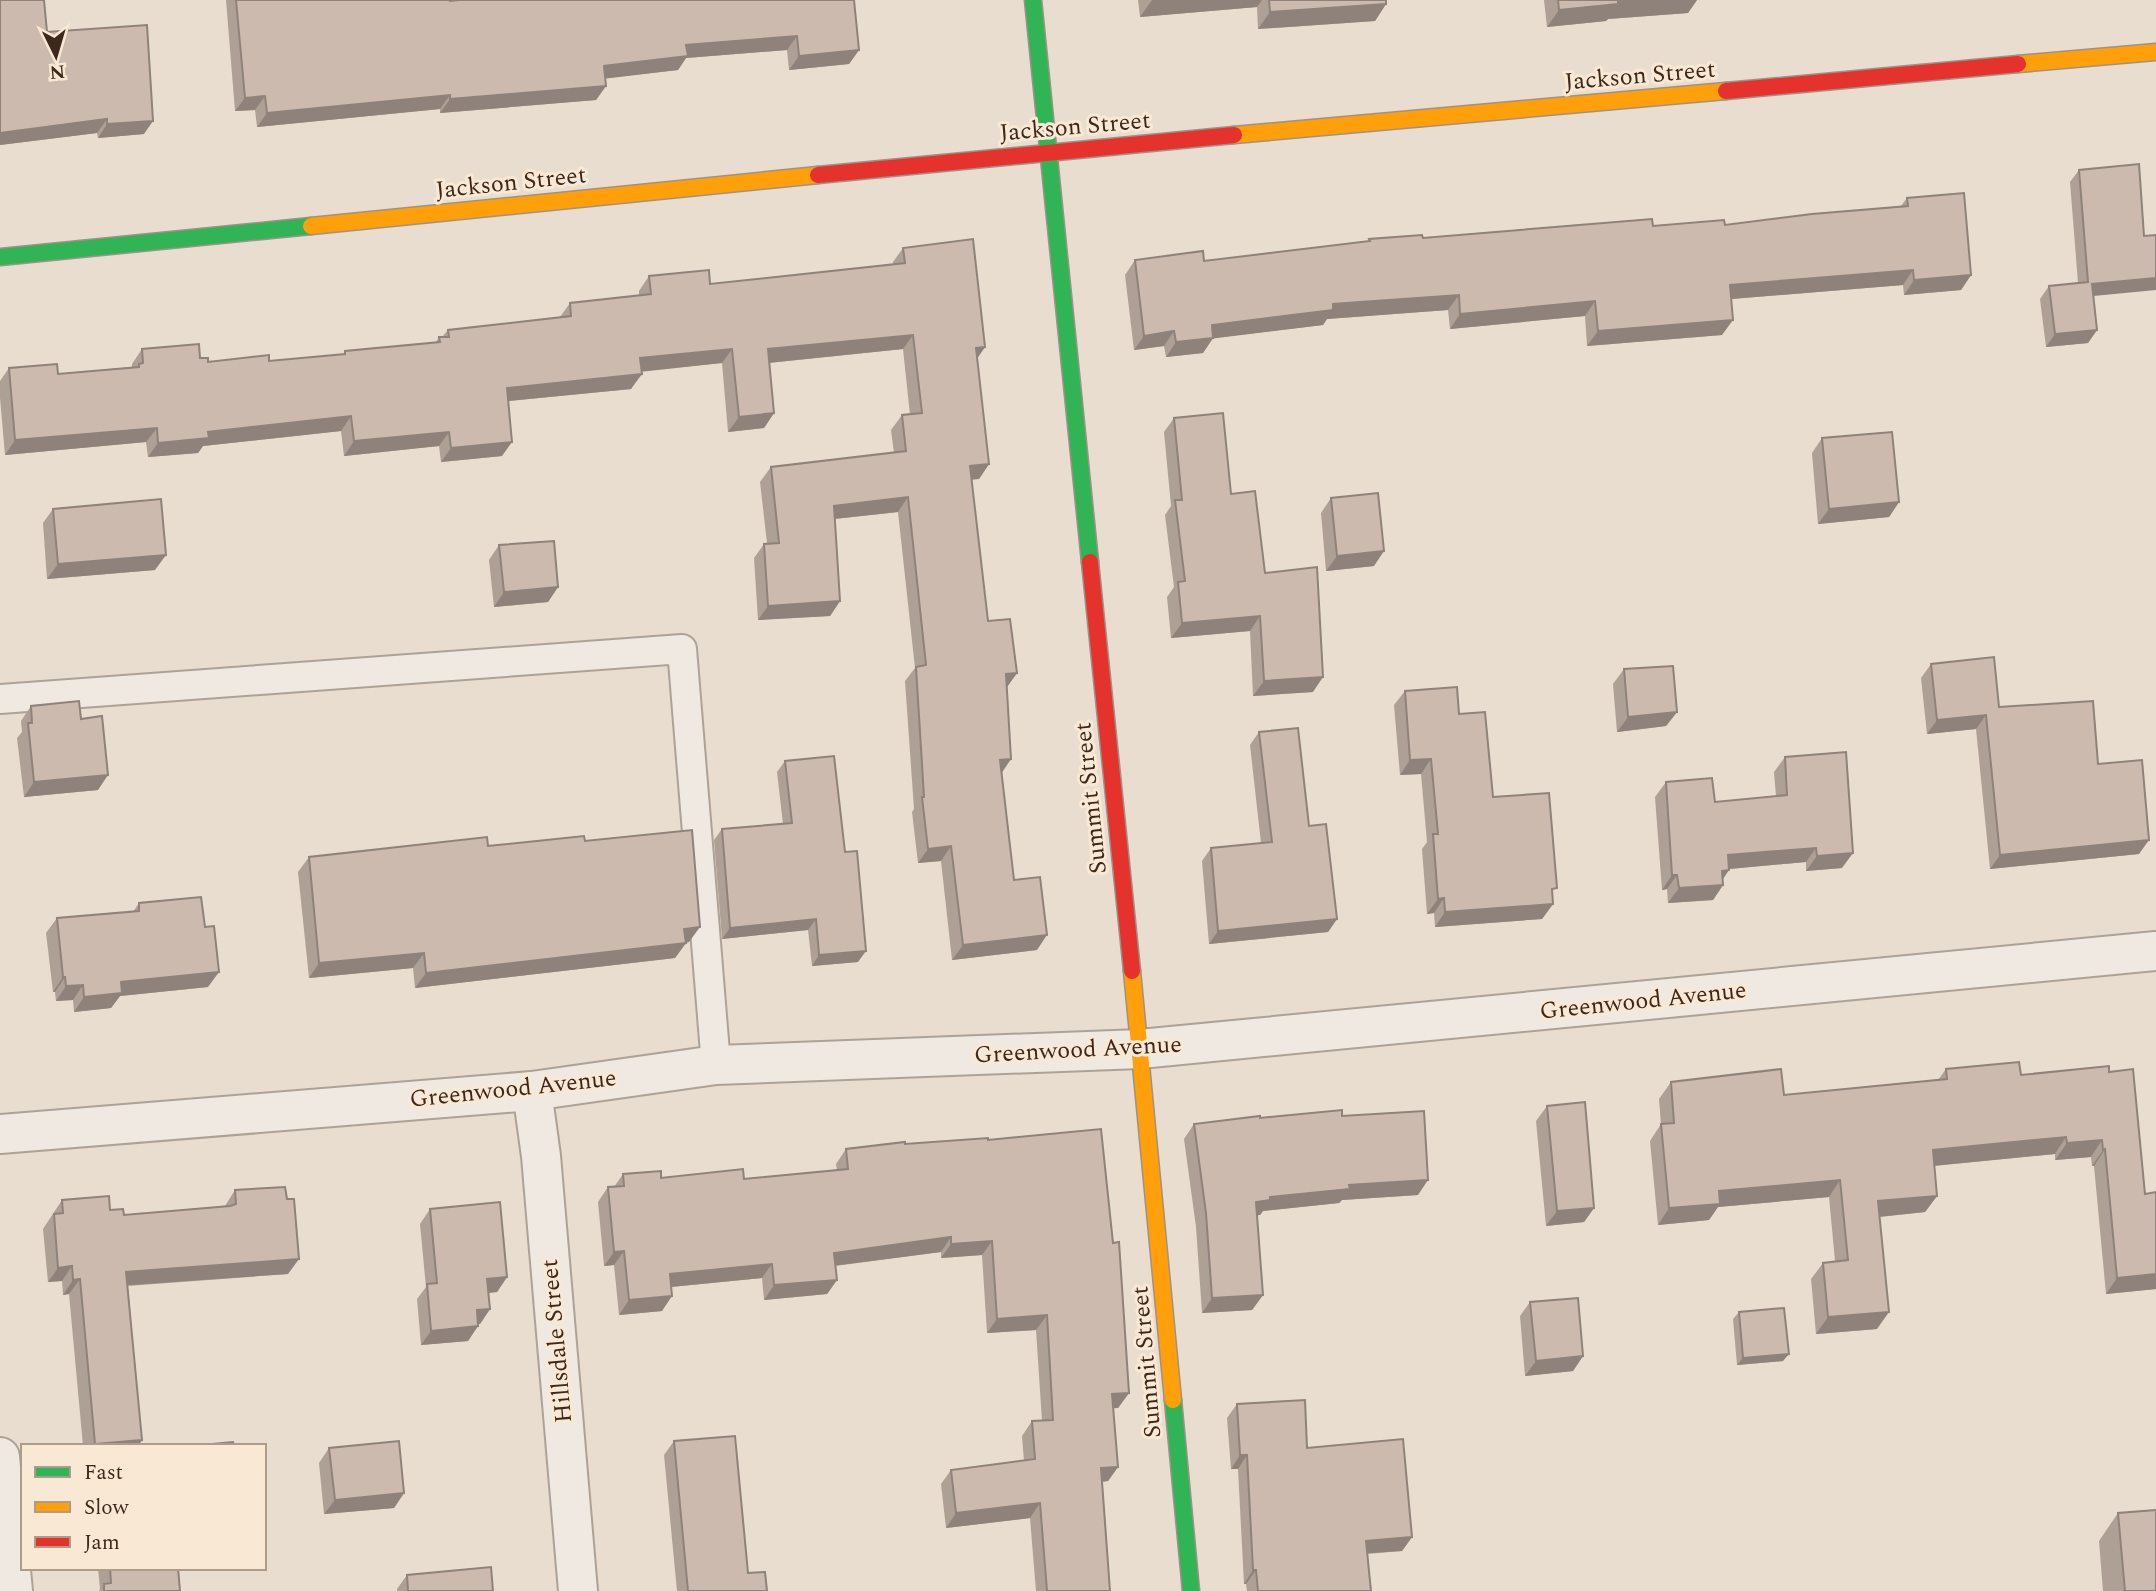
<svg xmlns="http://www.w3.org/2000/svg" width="2156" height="1591" viewBox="0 0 2156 1591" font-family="Spectral,serif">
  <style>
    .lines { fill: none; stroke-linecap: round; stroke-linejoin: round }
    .lane-casing { stroke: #ada296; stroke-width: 32 }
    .street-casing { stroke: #ada296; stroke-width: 42 }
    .fast-casing { stroke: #9d9287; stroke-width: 19 }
    .slow-casing { stroke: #9d9287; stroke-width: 19 }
    .jam-casing { stroke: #9d9287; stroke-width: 19 }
    .lane { stroke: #efe9e1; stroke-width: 28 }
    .street { stroke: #efe9e1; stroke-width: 38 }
    .fast { stroke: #30b455; stroke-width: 16 }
    .slow { stroke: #ff9f0a; stroke-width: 16 }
    .jam { stroke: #e5322d; stroke-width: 16 }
    .wall { fill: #afa096 }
    .shaded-wall { fill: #8f827a }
    .building { fill: #ccbaae; stroke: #8f827a; stroke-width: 2 }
    .labels { text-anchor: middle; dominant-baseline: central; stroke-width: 6; stroke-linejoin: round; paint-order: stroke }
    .street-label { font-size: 24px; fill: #3e281d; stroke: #f9e9d4 }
  </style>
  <rect width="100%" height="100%" fill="#e8ddce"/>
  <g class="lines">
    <!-- lane casing -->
    <g class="lane-casing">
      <path id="lane" d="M0 699 682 649 716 1065"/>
    </g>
    <!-- street casing -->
    <g class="street-casing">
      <g id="street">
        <path d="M532 1091 541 1156 578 1591"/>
        <path d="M0 1134 532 1091 716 1065 1140 1049 2156 951"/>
        <path d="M0 1457 13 1591"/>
      </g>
    </g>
    <!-- fast casing -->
    <g class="fast-casing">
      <g id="fast">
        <path d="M1033 0 1090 562"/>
        <path d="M0 257 311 226"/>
        <path d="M1173 1400 1191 1591"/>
      </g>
    </g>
    <!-- slow casing -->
    <g class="slow-casing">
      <g id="slow">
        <path d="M2018 64 2156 52"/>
        <path d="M1234 135 1726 91"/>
        <path d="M311 226 818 175"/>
        <path d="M1132 971 1173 1400"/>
      </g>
    </g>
    <!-- jam casing -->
    <g class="jam-casing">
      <g id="jam">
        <path d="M1726 91 2018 64"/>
        <path d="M818 175 1234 135"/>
        <path d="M1090 562 1132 971"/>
      </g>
    </g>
    <!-- lane -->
    <use href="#lane" class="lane"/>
    <!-- street -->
    <use href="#street" class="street"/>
    <!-- fast -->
    <use href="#fast" class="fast"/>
    <!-- slow -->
    <use href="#slow" class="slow"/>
    <!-- jam -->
    <use href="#jam" class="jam"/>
  </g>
  <!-- wall -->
  <g class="wall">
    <path d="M0 0 47 32 144 134 98 138 97 133 0 145Z"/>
    <path d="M226 0H450V1L854 0 859 50 849 64 789 70 787 50 686 58 678 70 605 78 606 86 596 100 440 113V109L257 127 255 110 235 111Z"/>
    <path d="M1138 0H1386V4L1375 21 1258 29 1257 7 1140 17Z"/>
    <path d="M1544 0H1697L1688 13 1608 19 1606 21 1547 27Z"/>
    <path d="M2079 170 2097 330 2088 343 2046 347 2040 299 2049 286 2078 283 2070 182Z"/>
    <path d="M1907 198 1971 275 1961 290 1904 295 1903 285 1731 299 1722 335 1587 346 1585 316 1450 329 1448 310 1327 319 1323 325 1213 338 1203 353 1166 357 1164 346 1134 350 1125 275 1135 260 1204 261 1368 241 1369 239 1423 238 1653 226 1725 225 1901 206Z"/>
    <path d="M903 248 985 347 977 359 989 464 979 479H971L988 621 1017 673 1007 687 1002 772 1014 880 1037 950 952 960 941 861 918 863 912 812 914 809 905 681 915 668 898 512 835 519 840 601 830 616 758 620 754 558 764 544 767 543 760 482 771 467 894 453 891 430 902 415H910L903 349 769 363 774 413 764 428 728 432 722 363 641 371 631 389 509 401 502 456 441 462 439 446 344 456 341 431 203 446 198 453 148 457 146 442 5 455 0 398V381L9 368 58 374 132 367V364L142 349 200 358 208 362 269 361 343 355 345 351 436 342 439 337H442L448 330 560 317 570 303 639 295V291L649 276 710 284 893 264V262Z"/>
    <path d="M1174 418 1231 494 1265 573 1313 692 1253 696 1250 631 1171 638 1167 597 1174 587 1165 515 1171 506 1164 432Z"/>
    <path d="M1822 438 1899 502 1889 517 1818 524 1812 453Z"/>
    <path d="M1331 498 1374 566 1326 571 1321 513Z"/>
    <path d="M53 509 155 570 47 579 43 523Z"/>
    <path d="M499 545 558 587 548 602 494 607 489 560Z"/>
    <path d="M1931 664 1999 707 2098 764 2139 854 1990 869 1976 729 1927 734 1921 678Z"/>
    <path d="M1624 669 1677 712 1666 726 1617 732 1613 684Z"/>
    <path d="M1405 691 1459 714 1493 797 1552 895 1553 904 1542 919 1435 927 1434 913 1427 914 1422 849 1427 842 1421 774 1400 775 1394 705Z"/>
    <path d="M31 706 81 719 98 790 24 797 17 738 22 732 21 721Z"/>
    <path d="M1259 732 1309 826 1337 919 1328 932 1209 944 1202 861 1211 848 1261 843 1250 745Z"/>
    <path d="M1785 757 1842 868 1806 871V862L1729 869 1722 880 1723 885 1713 900 1668 903 1667 889 1662 890 1655 797 1666 782 1715 802 1776 796 1774 772Z"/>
    <path d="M785 761 858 962 812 966 808 930 722 939 714 840 722 829 783 824 777 772Z"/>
    <path d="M585 841 689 942 686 943 675 958 415 988 413 968 309 978 298 872 309 857Z"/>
    <path d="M139 903 208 987 120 996 111 1008 74 1012 73 1000 56 1001 55 992H53L46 933 57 918 133 912Z"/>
    <path d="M1946 1069 2021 1075 2109 1072 2145 1194 2156 1289 2106 1294 2094 1166H2092L2091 1157 2055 1160V1154L1934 1166 1937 1196 1925 1212 1880 1217 1877 1329 1816 1334 1811 1279 1823 1263 1835 1261 1829 1197 1718 1207 1709 1220 1658 1225 1650 1141 1661 1124 1659 1099 1671 1082 1784 1095 1938 1080Z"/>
    <path d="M1547 1106 1594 1208 1584 1222 1546 1226 1536 1121Z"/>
    <path d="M1342 1116 1418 1195 1342 1200 1339 1203 1263 1211 1260 1215H1257L1263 1295 1252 1310 1202 1313 1196 1227 1184 1139 1194 1124 1260 1118Z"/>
    <path d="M988 1140 1129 1393 1118 1408H1113L1118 1467 1108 1481 1102 1482 1110 1591H1036L1030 1518 946 1528 941 1484 951 1470 1024 1461 1022 1436 1032 1421H1042L1036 1330 987 1333 982 1255 941 1258V1252L835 1266 837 1280 827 1294 764 1300 762 1278 671 1287 662 1311 619 1315 614 1265 604 1266 598 1202 608 1187H614L623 1174 661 1178 744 1179 837 1170 836 1164 846 1149 905 1144Z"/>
    <path d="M235 1190 288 1274 128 1286 142 1440 138 1446H83L69 1294 63 1295 62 1281 48 1282 43 1229 62 1200 110 1210 124 1215 225 1206Z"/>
    <path d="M430 1209 507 1277 497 1292 488 1293 490 1309 480 1324H478V1326L468 1341 421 1345 417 1299 426 1287 420 1224Z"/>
    <path d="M1530 1302 1583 1356 1573 1371 1525 1376 1520 1316Z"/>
    <path d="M1739 1312 1783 1361 1737 1365 1733 1319Z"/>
    <path d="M1237 1404 1307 1448 1412 1537 1402 1551 1367 1554 1371 1591H1247L1246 1584H1244L1238 1469H1231L1227 1418Z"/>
    <path d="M674 1441 748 1573 767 1591H677L664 1455Z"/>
    <path d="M329 1448 404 1493 394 1508 324 1514 319 1463Z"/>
    <path d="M2118 1513 2156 1591H2103L2099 1541Z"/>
    <path d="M98 1568H178L180 1591H99L100 1589Z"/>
    <path d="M407 1575 493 1591H397V1589Z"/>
  </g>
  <!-- shaded-wall -->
  <g class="shaded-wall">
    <path d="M1152 0H1262L1257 7 1140 17Z"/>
    <path d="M1645 0H1697L1688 13 1608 19 1606 21 1547 27 1559 10 1618 2Z"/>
    <path d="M1386 4 1375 21 1258 29 1270 12Z"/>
    <path d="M797 36 787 50 686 58 678 70 594 80 604 66 686 45Z"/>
    <path d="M859 50 849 64 789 70 799 56Z"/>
    <path d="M606 86 596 100 440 113 450 99Z"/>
    <path d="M450 95 440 109 257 127 267 113Z"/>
    <path d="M265 96 255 110 235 111 245 98Z"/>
    <path d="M107 119 97 133 0 145V133Z"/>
    <path d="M153 121 144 134 98 138 107 124Z"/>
    <path d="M1913 270 1903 285 1719 300 1730 285Z"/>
    <path d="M1971 275 1961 290 1904 295 1914 280Z"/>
    <path d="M2156 278V290L2083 297 2092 284Z"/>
    <path d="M1459 295 1448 310 1327 319 1323 325 1209 339 1213 338 1203 353 1166 357 1176 342 1212 325 1333 304Z"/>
    <path d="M1595 301 1585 316 1450 329 1460 314Z"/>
    <path d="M1733 320 1722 335 1587 346 1598 331Z"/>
    <path d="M2097 330 2088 343 2046 347 2055 334Z"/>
    <path d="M1174 331 1164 346 1134 350 1144 336Z"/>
    <path d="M913 335 903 349 757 364 768 349Z"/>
    <path d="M985 347 975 361 976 348Z"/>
    <path d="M732 349 722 363 630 373 640 358Z"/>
    <path d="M642 374 631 389 497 402 507 388Z"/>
    <path d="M774 413 764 428 728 432 739 417Z"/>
    <path d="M351 416 341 431 203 446 198 453 148 457 158 443 208 432Z"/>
    <path d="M157 428 146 442 5 455 15 440Z"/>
    <path d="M449 432 439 446 344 456 354 441Z"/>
    <path d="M512 442 502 456 441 462 451 448Z"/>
    <path d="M989 464 979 479 960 481 970 466Z"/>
    <path d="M908 497 898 512 824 520 834 506Z"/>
    <path d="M1899 502 1889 517 1818 524 1829 509Z"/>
    <path d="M1384 551 1374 566 1326 571 1337 556Z"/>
    <path d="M166 555 155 570 47 579 58 564Z"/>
    <path d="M558 587 548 602 494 607 504 592Z"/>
    <path d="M840 601 830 616 758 620 768 606Z"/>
    <path d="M1260 616 1250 631 1171 638 1182 623Z"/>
    <path d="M1017 673 1007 687 1006 674Z"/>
    <path d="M1323 677 1313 692 1253 696 1264 681Z"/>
    <path d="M1677 712 1666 726 1617 732 1628 717Z"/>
    <path d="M1986 715 1976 729 1927 734 1937 720Z"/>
    <path d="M1011 759 1001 774 1000 760Z"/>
    <path d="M1431 759 1421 774 1400 775 1410 760Z"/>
    <path d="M108 775 98 790 24 797 34 782Z"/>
    <path d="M2149 840 2139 854 1990 869 2000 855Z"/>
    <path d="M951 846 941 861 918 863 928 849Z"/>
    <path d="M1816 848 1806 862 1718 870 1728 855Z"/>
    <path d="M1853 853 1842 868 1806 871 1817 856Z"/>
    <path d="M1729 870 1719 885 1722 871Z"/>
    <path d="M1672 875H1677L1667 889 1662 890Z"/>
    <path d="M1723 885 1713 900 1668 903 1679 888Z"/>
    <path d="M1444 898 1434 913 1427 914 1438 899Z"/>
    <path d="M1553 904 1542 919 1435 927 1445 912Z"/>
    <path d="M816 919 808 930 722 939 730 928Z"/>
    <path d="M1337 919 1328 932 1209 944 1218 931Z"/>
    <path d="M700 927 689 942 673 944 684 929Z"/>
    <path d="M1047 935 1037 950 952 960 963 945Z"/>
    <path d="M686 943 675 958 415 988 426 973Z"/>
    <path d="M866 951 858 962 812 966 819 955Z"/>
    <path d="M424 953 413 968 309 978 319 963Z"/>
    <path d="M219 972 208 987 120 996 111 1008 74 1012 84 997 121 982Z"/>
    <path d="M63 977H65L55 992H53Z"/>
    <path d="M83 985 73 1000 56 1001 66 986Z"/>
    <path d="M2066 1137 2055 1154 1921 1167 1933 1150Z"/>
    <path d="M2102 1140 2091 1157 2055 1160 2067 1143Z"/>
    <path d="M2105 1149 2094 1166H2092L2103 1150Z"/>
    <path d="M1428 1180 1418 1195 1342 1200 1339 1203 1263 1211 1260 1215 1246 1217 1256 1202 1270 1197 1349 1185Z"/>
    <path d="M1840 1180 1829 1197 1718 1207 1709 1220 1658 1225 1669 1208 1719 1191Z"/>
    <path d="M1937 1196 1925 1212 1867 1218 1878 1201Z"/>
    <path d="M1594 1208 1584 1222 1546 1226 1557 1211Z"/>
    <path d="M951 1237 941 1252 824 1267 834 1253Z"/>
    <path d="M992 1241 982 1255 941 1258 951 1244Z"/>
    <path d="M624 1251 614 1265 604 1266 614 1252Z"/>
    <path d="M299 1259 288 1274 116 1286 126 1272Z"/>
    <path d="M772 1264 762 1278 660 1288 670 1274Z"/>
    <path d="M72 1266 62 1281 48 1282 58 1268Z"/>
    <path d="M2156 1274V1289L2106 1294 2117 1278Z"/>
    <path d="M507 1277 497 1292 477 1294 487 1279Z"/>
    <path d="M80 1279 69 1294 63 1295 73 1280Z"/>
    <path d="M837 1280 827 1294 764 1300 774 1285Z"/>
    <path d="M1263 1295 1252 1310 1202 1313 1212 1298Z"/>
    <path d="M672 1296 662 1311 619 1315 629 1300Z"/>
    <path d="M490 1309 480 1324 467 1325 477 1310Z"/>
    <path d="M1889 1312 1877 1329 1816 1334 1828 1317Z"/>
    <path d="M1047 1315 1036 1330 987 1333 997 1319Z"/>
    <path d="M478 1326 468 1341 421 1345 431 1331Z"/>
    <path d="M1789 1354 1783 1361 1737 1365 1743 1358Z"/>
    <path d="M1583 1356 1573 1371 1525 1376 1536 1361Z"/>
    <path d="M1129 1393 1118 1408 1102 1409 1112 1394Z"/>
    <path d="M142 1440 138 1446H94L95 1444Z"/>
    <path d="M1240 1455H1247L1238 1469H1231Z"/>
    <path d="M1118 1467 1108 1481 1090 1483 1101 1468Z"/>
    <path d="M404 1493 394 1508 324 1514 335 1500Z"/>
    <path d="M1040 1503 1030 1518 946 1528 956 1513Z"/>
    <path d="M1412 1537 1402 1551 1356 1554 1366 1541Z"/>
    <path d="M1253 1570H1256L1246 1584H1244Z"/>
  </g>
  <!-- building -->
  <g class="building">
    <path d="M0 0H44L47 32 147 25 153 121 107 124V119L0 133Z"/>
    <path d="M236 0H450V1L459 0H854L859 50 799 56 797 36 686 45 688 56 604 66 606 86 450 99V95L267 113 265 96 245 98Z"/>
    <path d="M1269 0H1386V4L1270 12Z"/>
    <path d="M1558 0H1645L1618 2V4L1559 10Z"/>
    <path d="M2139 164 2144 236 2156 235V278L2092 284 2097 330 2055 334 2049 286 2088 282 2079 170Z"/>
    <path d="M1964 193 1971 275 1914 280 1913 270 1730 285 1733 320 1598 331 1595 301 1460 314 1459 295 1333 304V310L1212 325 1213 338 1176 342 1174 331 1144 336 1135 260 1203 251 1204 261 1370 241 1369 239 1422 235 1423 238 1652 219 1653 226 1724 220 1725 225 1812 214 1908 206 1907 198Z"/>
    <path d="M973 239 985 347 976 348 989 464 970 466 988 621 1010 619 1017 673 1006 674 1011 759 1000 760 1014 880 1040 877 1047 935 963 945 951 846 928 849 922 797H924L916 667 926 665 908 497 834 506 840 601 768 606 764 544 779 543 771 467 906 451 902 415 922 413 913 335 768 349 774 413 739 417 732 349 640 358 642 374 507 388 512 442 451 448 449 432 354 441 351 416 208 432 209 438 158 443 157 428 15 440 9 368 57 364 58 374 139 367V364L143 363 142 349 199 344 200 358H208V362L269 355V361L345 354V351L440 342 439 337H449L448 330 571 316 570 303 651 294 649 276 709 270 710 284 905 263 903 248Z"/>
    <path d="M1223 413 1231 494 1255 491 1265 573 1317 567 1323 677 1264 681 1260 616 1182 623 1178 582 1185 581 1175 500H1182L1174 418Z"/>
    <path d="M1892 432 1899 502 1829 509 1822 438Z"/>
    <path d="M1378 493 1384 551 1337 556 1331 498Z"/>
    <path d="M161 499 166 555 58 564 53 509Z"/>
    <path d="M554 541 558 587 504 592 499 545Z"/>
    <path d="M1994 657 1999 707 2093 701 2098 764 2142 760 2149 840 2000 855 1986 715 1937 720 1931 664Z"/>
    <path d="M1673 666 1677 712 1628 717 1624 669Z"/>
    <path d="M1457 687 1459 714 1485 712 1493 797 1549 793 1557 888 1552 889 1553 904 1445 912 1444 898 1438 899 1433 834H1438L1431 759 1410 760 1405 691Z"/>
    <path d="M79 701 81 719 102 716 108 775 34 782 28 723H32L31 706Z"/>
    <path d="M1298 728 1309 826 1326 824 1337 919 1218 931 1211 848 1272 842 1259 732Z"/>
    <path d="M1846 752 1853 853 1817 856 1816 848 1728 855 1729 870 1722 871 1723 885 1679 888 1677 875H1672L1666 782 1712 778 1715 802 1787 795 1785 757Z"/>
    <path d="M834 756 845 852 857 851 866 951 819 955 816 919 730 928 722 829 792 823 785 761Z"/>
    <path d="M692 830 700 927 684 929 686 943 426 973 424 953 319 963 309 857 487 837 488 846 584 836 585 841Z"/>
    <path d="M201 897 205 927 214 926 219 972 121 982 122 993 84 997 83 985 66 986 65 977H63L57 918 139 911V903Z"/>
    <path d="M2019 1062 2021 1075 2109 1066V1072L2133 1069 2145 1194 2156 1192V1274L2117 1278 2105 1149 2103 1150 2102 1140 2067 1143 2066 1137 1933 1150 1937 1196 1878 1201 1889 1312 1828 1317 1823 1263 1848 1260 1840 1180 1719 1191 1720 1204 1669 1208 1661 1124 1674 1123 1671 1082 1781 1069 1784 1095 1947 1079 1946 1069Z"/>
    <path d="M1585 1102 1594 1208 1557 1211 1547 1106Z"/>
    <path d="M1342 1110V1116L1424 1111 1428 1180 1349 1185 1350 1189 1270 1197V1200L1256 1202 1263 1295 1212 1298 1206 1213 1194 1124 1260 1116V1118Z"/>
    <path d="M1101 1129 1113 1243 1119 1242 1129 1393 1112 1394 1118 1467 1101 1468 1110 1591H1047L1040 1503 956 1513 951 1470 1035 1459 1032 1421 1053 1420 1047 1315 997 1319 992 1241 951 1244V1237L834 1253 837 1280 774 1285 772 1264 670 1274 672 1296 629 1300 624 1251 614 1252 608 1187 624 1186 623 1174 661 1171V1178L743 1169 744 1179 848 1169 846 1149 905 1142V1144L988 1138V1140Z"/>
    <path d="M285 1187 287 1199H294L299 1259 126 1272 142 1440 95 1444 80 1279 73 1280 72 1266 58 1268 54 1214 63 1213 62 1200 109 1196 110 1210 123 1209 124 1215 230 1206 236 1204 235 1190Z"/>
    <path d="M500 1202 507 1277 487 1279 490 1309 477 1310 478 1326 431 1331 427 1284 437 1283 430 1209Z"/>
    <path d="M1578 1298 1583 1356 1536 1361 1530 1302Z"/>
    <path d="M1784 1308 1789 1354 1743 1358 1739 1312Z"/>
    <path d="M1305 1400 1307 1448 1403 1439 1412 1537 1366 1541 1371 1591H1258L1256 1570H1253L1247 1455H1240L1237 1404Z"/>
    <path d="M735 1436 748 1573 765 1572 767 1591H688L674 1441Z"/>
    <path d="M399 1441 404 1493 335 1500 329 1448Z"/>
    <path d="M233 1442 234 1446H190Z"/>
    <path d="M2156 1510V1591H2125L2118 1513Z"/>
    <path d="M491 1567 493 1591H408L407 1575Z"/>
    <path d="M110 1568H178L180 1591H104V1584L111 1583Z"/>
  </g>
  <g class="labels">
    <!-- street labels -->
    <g class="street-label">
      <text transform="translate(1640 76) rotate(-5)">Jackson Street</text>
      <text transform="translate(1075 127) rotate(-5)">Jackson Street</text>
      <text transform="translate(511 183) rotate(-6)">Jackson Street</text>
      <text transform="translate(1091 798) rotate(-96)">Summit Street</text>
      <text transform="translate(1643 1001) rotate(-6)">Greenwood Avenue</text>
      <text transform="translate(1078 1050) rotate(-3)">Greenwood Avenue</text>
      <text transform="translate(513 1089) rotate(-6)">Greenwood Avenue</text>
      <text transform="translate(557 1341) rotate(-95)">Hillsdale Street</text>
      <text transform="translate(1147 1362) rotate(-95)">Summit Street</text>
    </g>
  </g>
  <!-- legend -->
  <rect x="21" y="1444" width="245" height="126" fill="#f9e9d4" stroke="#ae9c8b" stroke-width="2"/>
  <rect x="35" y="1467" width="35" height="10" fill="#30b455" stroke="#ae9c8b" stroke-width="2"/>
  <text x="84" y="1479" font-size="21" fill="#3e281d">Fast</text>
  <rect x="35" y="1502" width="35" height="10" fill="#ff9f0a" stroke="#ae9c8b" stroke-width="2"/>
  <text x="84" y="1514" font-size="21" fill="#3e281d">Slow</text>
  <rect x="35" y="1537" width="35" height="10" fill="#e5322d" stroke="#ae9c8b" stroke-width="2"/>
  <text x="84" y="1549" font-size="21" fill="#3e281d">Jam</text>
  <!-- north arrow -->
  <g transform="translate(56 56) rotate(175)" stroke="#f9e9d4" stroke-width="5" paint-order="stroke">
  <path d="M0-5L12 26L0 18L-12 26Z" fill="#3e281d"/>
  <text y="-10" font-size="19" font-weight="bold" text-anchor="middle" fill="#3e281d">N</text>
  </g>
</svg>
